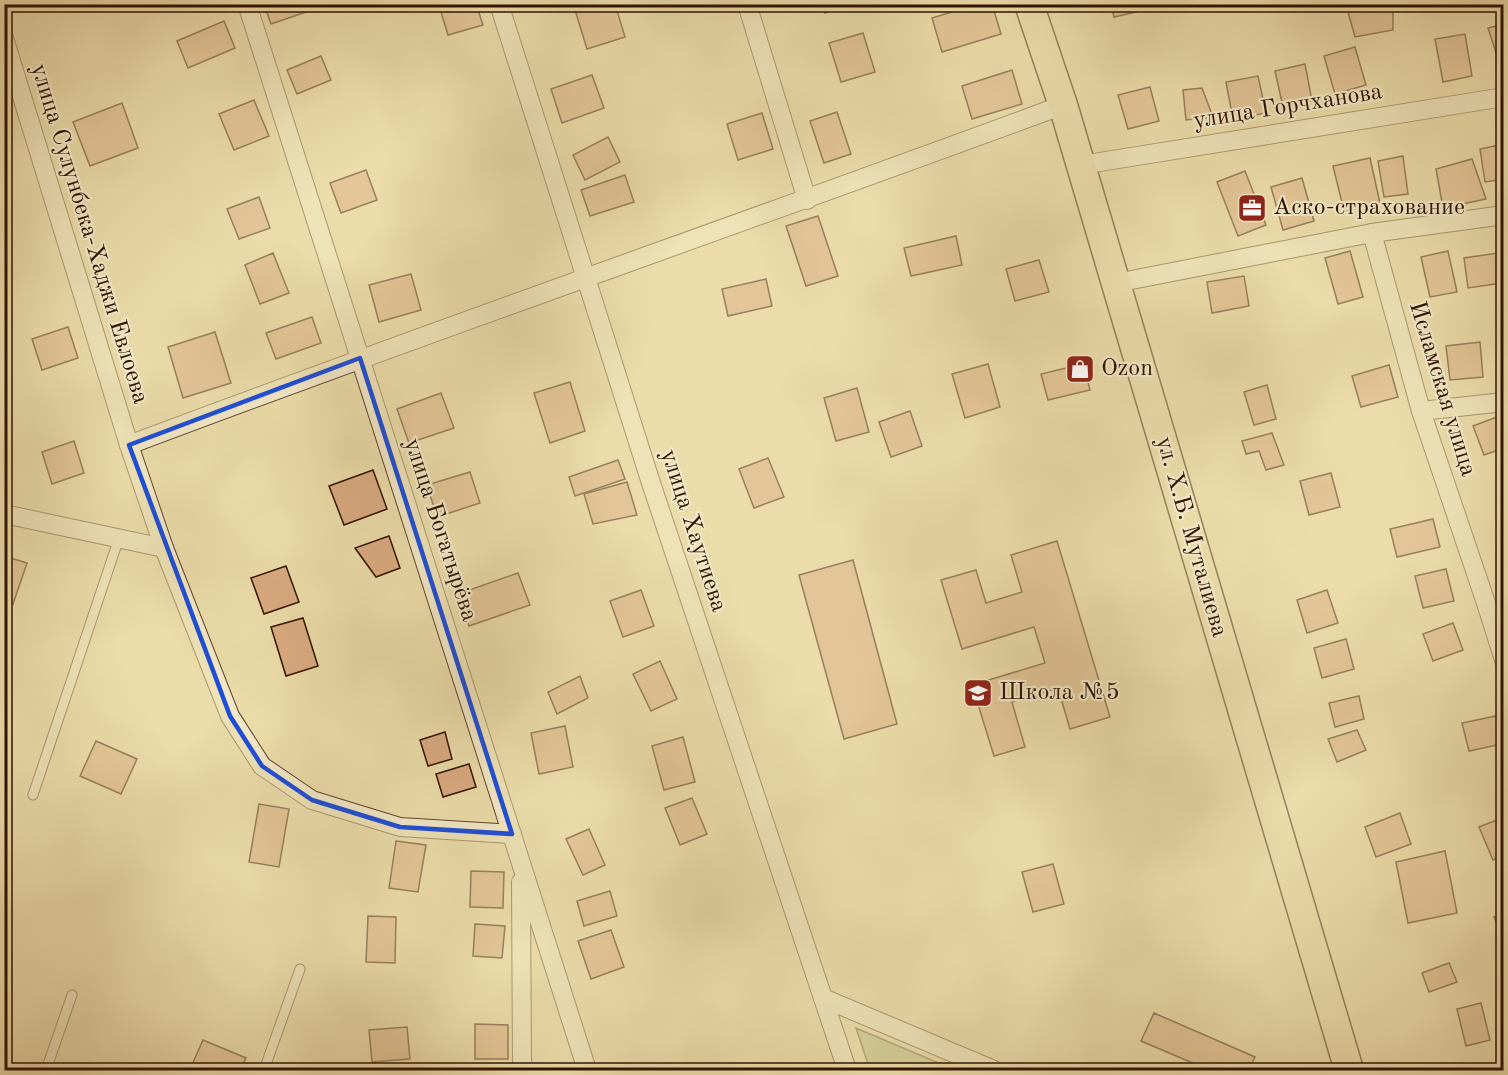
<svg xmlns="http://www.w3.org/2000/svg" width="1508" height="1075" viewBox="0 0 1508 1075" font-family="'Old Standard TT',serif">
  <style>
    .green { fill: #bbbf85; stroke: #766843; stroke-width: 1.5 }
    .building { fill: #daaa80; stroke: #301201; stroke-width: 1.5 }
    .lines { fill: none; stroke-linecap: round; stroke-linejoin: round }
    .lane-casing { stroke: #5f442b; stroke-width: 11 }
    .street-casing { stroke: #5f442b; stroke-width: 20 }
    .primary-casing { stroke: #301201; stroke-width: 31 }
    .lane { stroke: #f2e8c7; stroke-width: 9 }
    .street { stroke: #f2e8c7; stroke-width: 18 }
    .primary { stroke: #ebdca9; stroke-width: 28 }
    .marked { fill: none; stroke: #1d4ed8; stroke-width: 4.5; stroke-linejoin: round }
    .labels { text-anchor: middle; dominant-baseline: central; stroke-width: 4.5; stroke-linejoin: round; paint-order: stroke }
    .street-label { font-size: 24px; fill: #301201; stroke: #f2e8c7 }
    .poi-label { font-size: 24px; fill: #301201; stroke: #f2e8c7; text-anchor: start }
  </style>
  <rect width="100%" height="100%" fill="#ebdca9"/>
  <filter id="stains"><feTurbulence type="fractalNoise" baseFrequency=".00333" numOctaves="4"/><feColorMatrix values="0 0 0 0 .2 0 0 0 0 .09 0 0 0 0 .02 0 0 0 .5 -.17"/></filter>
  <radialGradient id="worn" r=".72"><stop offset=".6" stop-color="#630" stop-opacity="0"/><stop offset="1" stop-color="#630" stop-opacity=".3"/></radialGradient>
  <!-- green -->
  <path class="green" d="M856 1028 955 1070H870Z"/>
  <!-- building -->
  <g class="building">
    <path d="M264 4H307L309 11 271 24Z"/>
    <path d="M454 4H476L483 25 448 35 440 9Z"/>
    <path d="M594 4H615L625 37 587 49 575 10Z"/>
    <path d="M821 4H847L825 13Z"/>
    <path d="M978 4H992L1001 34 942 52 932 18Z"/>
    <path d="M1111 4H1157L1158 7 1114 17Z"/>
    <path d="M1393 5V30L1355 37 1348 12Z"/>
    <path d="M224 21 235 48 188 68 177 41Z"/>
    <path d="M1504 24V67L1501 68 1488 28Z"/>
    <path d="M863 33 875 72 841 82 829 43Z"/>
    <path d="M1465 34 1472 76 1443 82 1435 39Z"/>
    <path d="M1355 47 1366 85 1335 94 1324 56Z"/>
    <path d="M321 56 331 80 297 94 287 70Z"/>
    <path d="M1305 64 1312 101 1283 107 1275 71Z"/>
    <path d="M1012 70 1022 104 972 119 962 86Z"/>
    <path d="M592 75 604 108 562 123 551 89Z"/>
    <path d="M1258 76 1266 113 1233 119 1226 82Z"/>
    <path d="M1150 87 1159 121 1128 129 1118 95Z"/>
    <path d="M1202 88 1213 117 1186 120 1183 90Z"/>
    <path d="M254 100 269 136 234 150 219 114Z"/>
    <path d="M122 103 138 148 90 166 73 122Z"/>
    <path d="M837 112 851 154 824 163 810 121Z"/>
    <path d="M762 113 773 149 738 160 727 124Z"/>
    <path d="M608 137 620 162 585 180 573 155Z"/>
    <path d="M1504 144V179L1485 182 1480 149Z"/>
    <path d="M1403 156 1408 194 1384 197 1378 161Z"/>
    <path d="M1370 158 1380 203 1344 211 1333 166Z"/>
    <path d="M1472 159 1486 199 1443 208 1436 169Z"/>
    <path d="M366 170 377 200 341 213 330 183Z"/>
    <path d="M1245 171 1266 225 1238 236 1217 182Z"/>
    <path d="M625 175 634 202 590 216 581 190Z"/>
    <path d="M1302 178 1314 221 1283 230 1271 187Z"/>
    <path d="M259 197 270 228 239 239 227 209Z"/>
    <path d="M818 216 838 276 806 286 786 226Z"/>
    <path d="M956 236 962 265 911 276 904 248Z"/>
    <path d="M1350 251 1363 297 1338 304 1325 258Z"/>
    <path d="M1448 251 1457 292 1430 297 1421 257Z"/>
    <path d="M273 253 289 293 260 304 245 265Z"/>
    <path d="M1498 253 1502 283 1468 288 1464 258Z"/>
    <path d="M1039 260 1049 292 1015 301 1006 269Z"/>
    <path d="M411 274 421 310 379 322 369 285Z"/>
    <path d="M1244 276 1249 306 1212 313 1207 282Z"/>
    <path d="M766 279 772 306 728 316 722 289Z"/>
    <path d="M312 317 321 343 276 359 266 333Z"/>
    <path d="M68 327 78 358 42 370 32 339Z"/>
    <path d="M215 332 231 383 183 398 168 347Z"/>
    <path d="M1480 342 1483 377 1450 380 1446 346Z"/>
    <path d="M988 364 1000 407 965 418 952 374Z"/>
    <path d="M1083 364 1090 390 1048 400 1041 374Z"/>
    <path d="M1389 365 1398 397 1361 407 1352 376Z"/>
    <path d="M570 382 585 431 550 443 534 393Z"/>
    <path d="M1267 385 1276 419 1254 425 1244 392Z"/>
    <path d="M857 388 869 432 836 441 824 398Z"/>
    <path d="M441 393 454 428 409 443 397 409Z"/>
    <path d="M910 411 922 446 891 457 879 422Z"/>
    <path d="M1497 417 1504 433V448L1484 455 1473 426Z"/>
    <path d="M1272 433 1284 465 1266 470 1259 451 1246 454 1242 441Z"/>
    <path d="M74 441 84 473 52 484 42 452Z"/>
    <path d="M768 458 784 497 754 508 739 469Z"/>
    <path d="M618 460 625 479 575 496 569 477Z"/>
    <path d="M373 470 387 509 344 525 329 486Z"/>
    <path d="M470 472 480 503 437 517 427 485Z"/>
    <path d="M1331 473 1340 507 1309 515 1300 481Z"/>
    <path d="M627 482 637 515 593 524 584 494Z"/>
    <path d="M1433 519 1440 547 1397 557 1390 529Z"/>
    <path d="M389 536 400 568 376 577 355 548Z"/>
    <path d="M1057 541 1110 717 1070 729 1058 688 1012 702 1025 747 994 756 972 685 1045 663 1034 627 962 649 941 580 976 570 986 603 1022 592 1011 555Z"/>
    <path d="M4 556 27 563 13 604 4 602Z"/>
    <path d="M853 560 897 724 844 739 799 575Z"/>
    <path d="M286 566 299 602 264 614 251 578Z"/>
    <path d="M1446 569 1454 601 1423 608 1415 576Z"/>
    <path d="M518 573 530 605 469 626 458 594Z"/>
    <path d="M641 590 654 626 623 637 610 601Z"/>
    <path d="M1327 590 1338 623 1307 633 1297 600Z"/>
    <path d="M303 618 318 666 286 676 271 627Z"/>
    <path d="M1453 623 1463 650 1433 661 1423 634Z"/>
    <path d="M1346 639 1354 669 1322 678 1314 648Z"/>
    <path d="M660 661 677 699 651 711 633 674Z"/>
    <path d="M580 676 588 698 557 714 548 692Z"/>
    <path d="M1359 696 1364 719 1335 727 1329 703Z"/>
    <path d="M1496 716 1502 744 1469 751 1462 723Z"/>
    <path d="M565 726 573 767 539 774 531 733Z"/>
    <path d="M1357 730 1366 750 1337 762 1328 739Z"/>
    <path d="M445 732 452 759 428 766 420 740Z"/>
    <path d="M683 737 695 782 664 790 652 746Z"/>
    <path d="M96 741 137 759 121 794 80 776Z"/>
    <path d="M469 764 476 787 443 797 436 774Z"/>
    <path d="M692 798 707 834 680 845 665 808Z"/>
    <path d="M259 804 289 809 279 867 249 862Z"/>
    <path d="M1400 813 1411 844 1376 857 1365 827Z"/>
    <path d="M1504 817V855L1493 860 1479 827Z"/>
    <path d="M589 829 605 865 583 875 566 839Z"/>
    <path d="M396 841 426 845 418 892 389 888Z"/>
    <path d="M1445 851 1457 913 1408 923 1396 862Z"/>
    <path d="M1053 864 1064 904 1033 912 1022 872Z"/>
    <path d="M471 871 504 872 503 908 470 907Z"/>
    <path d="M610 891 617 916 584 926 577 901Z"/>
    <path d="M1504 913V940L1494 917Z"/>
    <path d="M368 916 396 917 395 963 366 962Z"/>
    <path d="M475 924 505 926 502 958 473 956Z"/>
    <path d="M611 930 624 967 591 979 578 941Z"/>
    <path d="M1449 963 1457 982 1429 992 1422 973Z"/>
    <path d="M1481 1003 1490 1040 1466 1046 1457 1009Z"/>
    <path d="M1154 1013 1255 1057 1249 1070H1209L1141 1041Z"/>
    <path d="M475 1024 508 1025V1059H475Z"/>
    <path d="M407 1027 410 1059 372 1062 369 1030Z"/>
    <path d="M203 1040 246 1058 240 1070H199L191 1067Z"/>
  </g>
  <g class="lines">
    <!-- lane casing -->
    <g class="lane-casing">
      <g id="lane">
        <path d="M33 795 119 538"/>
        <path d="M46 1070 72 995"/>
        <path d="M264 1070 300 969"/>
      </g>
    </g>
    <!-- street casing -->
    <g class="street-casing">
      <g id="street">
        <path d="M247 4 587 1070"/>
        <path d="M499 4 651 483 847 1070"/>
        <path d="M747 4 807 200"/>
        <path d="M4 38 129 445 164 548 4 514"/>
        <path d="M1081 165 1504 97"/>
        <path d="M1372 233 1421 411 1486 603 1504 660"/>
        <path d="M1116 283 1372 233 1504 215"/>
        <path d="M1421 411 1504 402"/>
        <path d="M129 445C439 328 752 220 1063 105"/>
        <path d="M164 548 230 716 262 766 312 800 400 827 512 834"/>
        <path d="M521 882 522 1070"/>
        <path d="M823 998 994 1070"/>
      </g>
    </g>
    <!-- primary casing -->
    <g class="primary-casing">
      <path id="primary" d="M1029 4 1063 105 1349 1070"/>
    </g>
    <!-- lane -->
    <use href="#lane" class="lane"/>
    <!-- street -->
    <use href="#street" class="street"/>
    <!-- primary -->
    <use href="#primary" class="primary"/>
  </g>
  <!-- marked area -->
  <path d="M0 0H1508V1075H0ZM360 358 512 834 400 827 312 800 262 766 230 716 129 445Z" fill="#ebdca9" fill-opacity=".55" fill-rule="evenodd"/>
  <path class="marked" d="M360 358 512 834 400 827 312 800 262 766 230 716 129 445Z"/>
  <!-- icons -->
  <defs>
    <g id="office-square" transform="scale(1.5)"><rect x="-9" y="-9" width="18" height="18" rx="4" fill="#8f2418" stroke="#f2e8c7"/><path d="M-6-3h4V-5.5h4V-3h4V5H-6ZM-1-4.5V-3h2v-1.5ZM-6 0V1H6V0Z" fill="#fff"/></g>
    <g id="shop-square" transform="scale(1.5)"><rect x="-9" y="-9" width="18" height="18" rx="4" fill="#8f2418" stroke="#f2e8c7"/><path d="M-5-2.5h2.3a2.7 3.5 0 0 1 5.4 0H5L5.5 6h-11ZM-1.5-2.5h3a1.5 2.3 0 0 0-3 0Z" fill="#fff"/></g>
    <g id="school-square" transform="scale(1.5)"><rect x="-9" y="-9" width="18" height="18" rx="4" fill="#8f2418" stroke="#f2e8c7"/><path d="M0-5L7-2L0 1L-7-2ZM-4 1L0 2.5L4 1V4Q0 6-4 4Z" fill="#fff"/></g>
  </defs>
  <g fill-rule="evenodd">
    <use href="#office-square" x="1252" y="208"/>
    <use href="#shop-square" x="1080" y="369"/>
    <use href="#school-square" x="978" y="693"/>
  </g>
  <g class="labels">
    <!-- street labels -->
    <g class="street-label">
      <text transform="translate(1288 107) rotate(-9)">улица Горчханова</text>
      <text transform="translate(89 234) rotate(73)">улица Сулунбека-Хаджи Евлоева</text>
      <text transform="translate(1442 389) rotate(73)">Исламская улица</text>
      <text transform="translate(440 530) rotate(72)">улица Богатырёва</text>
      <text transform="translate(693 531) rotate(72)">улица Хаутиева</text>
      <text transform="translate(1191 537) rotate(74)">ул. Х.Б. Муталиева</text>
    </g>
    <!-- poi labels -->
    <g class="poi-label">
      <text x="1273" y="208">Аско-страхование</text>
      <text x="1101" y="369">Ozon</text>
      <text x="999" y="693">Школа №5</text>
    </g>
  </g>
  <!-- margin -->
  <rect width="1508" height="1075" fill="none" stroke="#ebdca9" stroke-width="24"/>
  <rect x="6" y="6" width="1496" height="1063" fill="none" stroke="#301201" stroke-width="3"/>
  <rect x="12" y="12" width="1484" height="1051" fill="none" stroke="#301201" stroke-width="1.5"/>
  <rect width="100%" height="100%" filter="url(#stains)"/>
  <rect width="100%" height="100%" fill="url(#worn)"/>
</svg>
